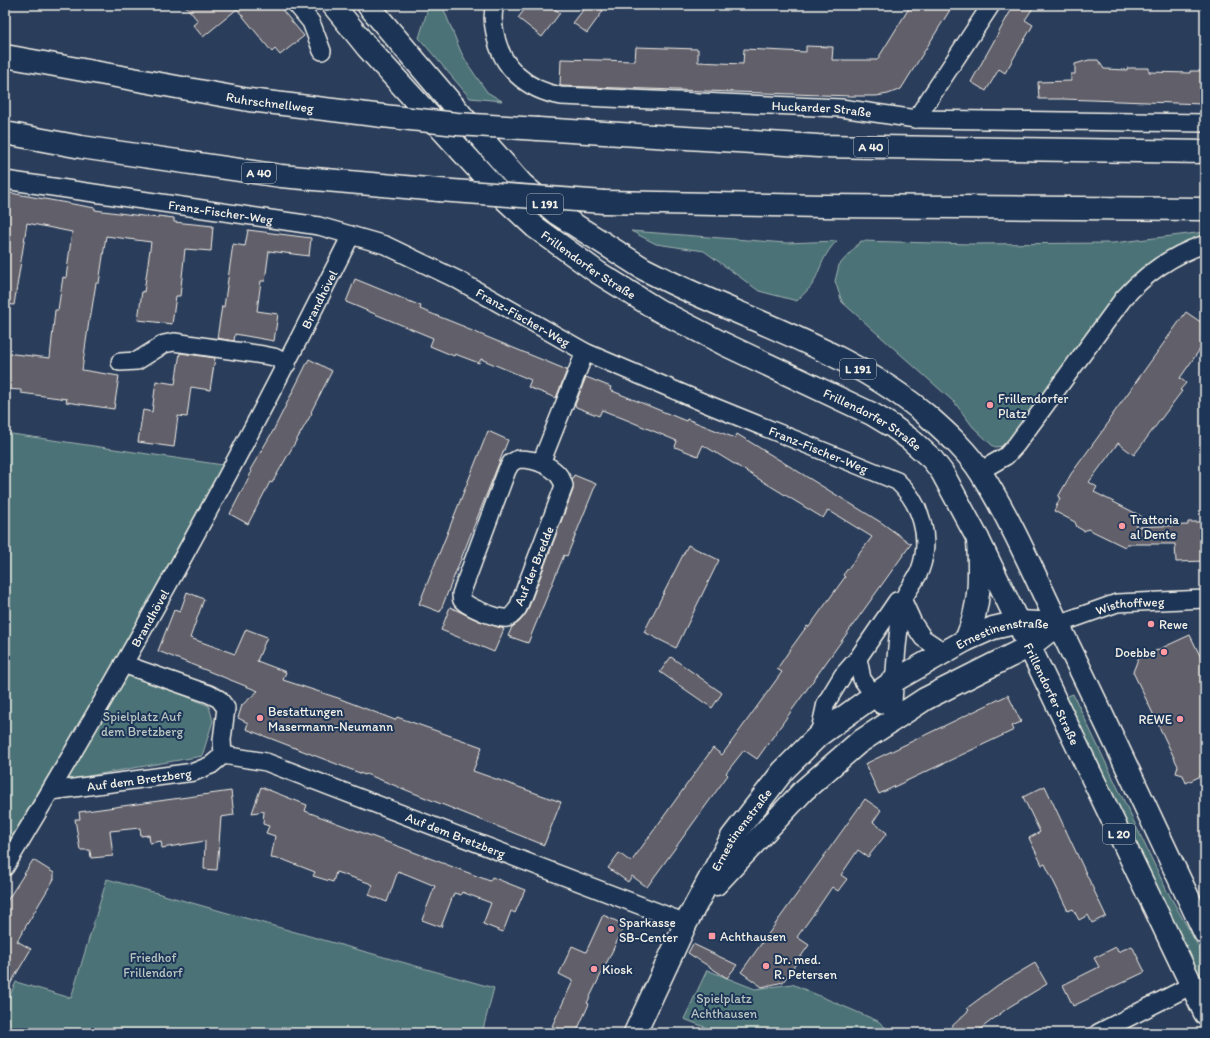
<svg xmlns="http://www.w3.org/2000/svg" width="1210" height="1038" viewBox="0 0 1210 1038" font-family="Itim,sans-serif">
  <style>
    .green { fill: #4c7377; stroke: #a0b2b0 }
    .building { fill: #605e6a; stroke: #f4f1e8 }
    .lines { fill: none; stroke-linecap: round; stroke-linejoin: round }
    .street-casing { stroke: #f4f1e8; stroke-width: 20 }
    .secondary-casing { stroke: #f4f1e8; stroke-width: 25 }
    .primary-casing { stroke: #f4f1e8; stroke-width: 25 }
    .highway-casing { stroke: #f4f1e8; stroke-width: 25 }
    .street { stroke: #1d3557; stroke-width: 17 }
    .secondary { stroke: #1d3557; stroke-width: 22 }
    .primary { stroke: #1d3557; stroke-width: 22 }
    .highway { stroke: #1d3557; stroke-width: 22 }
    .highway-bridge-casing { stroke: #f4f1e8; stroke-width: 25; stroke-linecap: butt }
    .highway-bridge { stroke: #1d3557; stroke-width: 22 }
    .poi-dot { fill: #ff9aa2; stroke: #1d3557; stroke-width: 1.5 }
    .labels { text-anchor: middle; dominant-baseline: central; stroke-width: 4; stroke-linejoin: round; paint-order: stroke }
    .shield { fill: #1d3557; stroke: #b4b9bc; stroke-width: 1 }
    .shield-label { font-size: 12px; font-weight: bold; fill: #f4f1e8 }
    .street-label { font-size: 13px; fill: #f4f1e8; stroke: #1d3557 }
    .poi-label { font-size: 13px; fill: #f4f1e8; stroke: #1d3557; text-anchor: start }
    .park-label { font-size: 13px; fill: #b9c5c0; stroke: #1d3557 }
  </style>
  <rect width="100%" height="100%" fill="#2a3d5b"/>
  <filter id="ink" filterUnits="userSpaceOnUse"><feTurbulence type="fractalNoise" baseFrequency=".025" numOctaves="2"/><feDisplacementMap in="SourceGraphic" scale="8" xChannelSelector="R" yChannelSelector="G"/><feConvolveMatrix kernelMatrix="1 2 1 2 8 2 1 2 1" color-interpolation-filters="sRGB"/></filter>
  <g filter="url(#ink)">
    <!-- green -->
    <g class="green">
      <path d="M429 5H442L461 52 469 66 487 92 502 101 470 98 419 38Z"/>
      <path d="M631 231 786 243 837 241C824 253 821 267 814 282 810 289 802 295 797 301L759 291 704 251 656 244Z"/>
      <path d="M1205 232V236L1189 241 1175 248 1131 278 1095 323 1015 440 1005 446 994 447 973 427 955 403 842 302 835 281 839 265 861 241 970 244 1113 243Z"/>
      <path d="M5 433 223 465 98 692 5 848Z"/>
      <path d="M123 669 209 706 213 721 202 756 60 781Z"/>
      <path d="M1073 694 1166 889 1205 958V988L1065 697Z"/>
      <path d="M107 879 494 988 482 1033H5V1006L16 982 71 998Z"/>
      <path d="M707 970 755 989 792 984 878 1021 892 1033H720L684 1019Z"/>
    </g>
    <!-- building -->
    <g class="building">
      <path d="M185 5H278L304 36 280 55 275 49 272 52 237 9 203 37 193 25 198 21Z"/>
      <path d="M528 5H550L560 13 542 37 518 18Z"/>
      <path d="M587 5H595L603 11 587 33 573 23Z"/>
      <path d="M911 5H953L901 89 888 94 876 96H851L560 86 561 59 635 61 636 47 698 49V62L743 64 744 49 806 52V46L833 47 832 60H877Z"/>
      <path d="M1014 5H1035L1025 20 1033 25 1005 73 999 69 986 91 971 82Z"/>
      <path d="M1089 60H1098L1104 69 1127 70V68H1149V72L1190 73V71H1205L1203 104 1063 99H1039L1038 82 1071 81V74H1075V64Z"/>
      <path d="M5 192 95 208V210L158 218V216L174 218V222L213 226 211 251 185 249 180 296H176L172 324 138 320 142 291 144 292 151 242 106 236 99 283H96L91 314H90L82 370 119 376 114 409 66 402 67 399 21 393V390L5 389V353L50 358 55 310H58L63 277 66 278 72 232 27 223 14 305 5 304Z"/>
      <path d="M248 230 311 238 309 256 269 251 265 281H261L257 311 278 314 274 341 235 334 234 341 217 338 222 306 224 307 233 244 245 246Z"/>
      <path d="M355 279 421 306 420 309 465 327V328L567 370 556 398 528 387 531 380 481 359 479 363 455 354 454 356 430 346 433 338 346 302Z"/>
      <path d="M1186 312 1205 325V342L1180 378 1186 383 1180 390 1182 391 1134 455 1118 443 1089 482 1097 487 1094 492 1141 516 1135 527 1188 525V522H1205V561L1176 562 1175 544H1127L1125 547 1088 529 1084 531 1077 527 1075 522 1054 511 1060 498 1058 497 1071 474 1109 422 1108 421Z"/>
      <path d="M180 353 215 358 210 390 191 387 187 417 178 416 174 447 138 442 143 410 152 412 156 381 175 384Z"/>
      <path d="M309 359 332 371 311 412 312 413 272 483 270 482 248 524 230 514 252 471 250 470 273 431Z"/>
      <path d="M586 377 611 387 610 390 686 421 687 419 735 438 737 434 882 523 911 544 757 759 744 750 726 773 728 775 647 887 632 876 628 882 608 868 619 853 631 862 713 748 722 755 782 672 777 669 789 651 807 626 809 627 845 577 843 575 872 537 828 510 823 518 703 445 698 456 675 447 677 441 627 420 602 410 599 416 576 407 575 405Z"/>
      <path d="M488 431 508 440 440 612 419 604Z"/>
      <path d="M574 475 596 484 567 556 564 555 528 643 508 636 512 627 520 621 527 612 573 490 572 479Z"/>
      <path d="M688 545 719 560 676 648 644 632Z"/>
      <path d="M187 592 204 599 190 638 235 654 246 629 267 637 257 661 286 672 283 680 338 698 395 720 397 717 482 747 473 771 561 802 544 845 366 774 365 775 246 729 248 723 238 718 242 705 258 691 158 651 174 610 180 612Z"/>
      <path d="M450 607 479 621 504 629 494 652 441 630Z"/>
      <path d="M1190 635 1205 666V774L1186 783 1183 775 1176 773 1178 766 1133 672 1138 659Z"/>
      <path d="M671 657 722 693 712 708 660 672Z"/>
      <path d="M1008 695 1021 722 1012 726 1014 730 879 794 865 764Z"/>
      <path d="M1045 786 1106 916 1092 923 1088 915 1079 920 1073 909 1068 911 1045 864 1042 865 1029 838 1040 832 1023 797Z"/>
      <path d="M261 787 307 805 305 811 490 881 492 877 525 890 515 913 511 911 503 932 483 924 491 903 462 892 461 895 454 893 441 927 422 920 435 886 406 874 398 871 387 902 369 895 373 885 369 883 336 872 333 882 313 876 315 872 284 860 271 858 275 836 266 833 269 826 263 824 264 811 252 813Z"/>
      <path d="M231 791 234 815 221 817 217 870 204 869 205 841 162 848 161 841 150 843 149 835 141 836 140 828 110 831 113 856 91 858 90 850H80L75 819H80L79 812Z"/>
      <path d="M865 799 881 810 873 822 887 833 868 857 858 850 841 875 847 879 838 891 832 887 815 912 797 937 809 945 783 982 762 987 741 972Z"/>
      <path d="M33 860 54 873V879L17 941 31 949 5 993V904Z"/>
      <path d="M603 915 625 925 587 1003 589 1004 576 1033H567L552 1026 573 981 559 974 572 946 586 952Z"/>
      <path d="M693 944 737 965 727 978 688 953Z"/>
      <path d="M1132 946 1145 972 1073 1006 1063 985 1099 967 1094 958 1116 947 1118 952Z"/>
      <path d="M1035 963 1047 984 1009 1007 975 1033H945L969 1010 967 1008 998 985Z"/>
    </g>
    <g class="lines">
      <!-- street casing -->
      <g class="street-casing">
        <g id="street">
          <path d="M297 5 311 22 322 51"/>
          <path id="s1" d="M495 5C492 14 493 24 495 33 501 68 527 90 561 96L841 108 916 119 1205 123"/>
          <path d="M916 119 991 5"/>
          <path id="s2" d="M5 180 319 226 385 245 458 280 585 352 707 404 897 481C921 503 932 538 920 570 916 581 906 591 902 602 900 610 900 620 899 629 895 659 894 690 892 720"/>
          <path d="M120 362 137 361 164 344 174 342 263 355 274 357 287 364"/>
          <path d="M518 459C537 459 559 467 564 486L518 608C515 612 512 617 507 618 500 620 465 606 462 600 461 600 461 595 461 594L507 470 511 463Z"/>
          <path d="M541 463 585 352"/>
          <path d="M980 471 1006 456 1016 445 1123 299C1146 273 1172 255 1205 244"/>
          <path d="M903 601 913 623 923 638 944 652"/>
          <path id="s3" d="M1058 624 1117 603 1205 599"/>
          <path d="M123 664 209 694 219 699 226 708 222 740 223 755"/>
          <path d="M881 705 862 679 858 658 897 601H902"/>
          <path d="M819 735 826 703 843 675 858 658"/>
          <path id="s4" d="M51 791 194 772 211 765 223 755 266 762 686 923"/>
          <path id="s5" d="M5 867C129 661 245 450 351 235"/>
          <path d="M1098 1033 1192 985"/>
        </g>
      </g>
      <!-- secondary casing -->
      <g class="secondary-casing">
        <g id="secondary">
          <path d="M966 640C981 605 980 576 978 539"/>
          <path d="M716 884 804 790 858 743 925 699 1030 646 1058 624"/>
          <path id="s6" d="M635 1033 686 923 732 837 783 771 819 735 894 681 966 640 993 628 1019 622 1058 624"/>
        </g>
      </g>
      <!-- primary casing -->
      <g class="primary-casing">
        <g id="primary">
          <path id="s7" d="M333 5 367 47 506 200 535 227 597 272 658 310 724 344 872 414 892 426 911 440 932 459 942 472 978 539 1205 1013"/>
          <path d="M368 5 464 118 522 184 556 213 644 269 672 283C758 324 858 355 930 418 948 434 968 452 981 473 1011 520 1033 572 1057 622 1108 725 1156 830 1205 933"/>
        </g>
      </g>
      <!-- highway casing -->
      <g class="highway-casing">
        <g id="highway">
          <path id="s8" d="M5 56 249 100 383 116"/>
          <path d="M538 129 818 146 1205 152"/>
          <path d="M5 133 81 147 281 176 439 190"/>
          <path d="M604 202 824 206 1205 209"/>
        </g>
      </g>
      <!-- street -->
      <use href="#street" class="street"/>
      <!-- secondary -->
      <use href="#secondary" class="secondary"/>
      <!-- primary -->
      <use href="#primary" class="primary"/>
      <!-- highway -->
      <use href="#highway" class="highway"/>
      <!-- highway-bridge casing -->
      <g class="highway-bridge-casing">
        <g id="highway-bridge">
          <path d="M383 116 457 124 538 129"/>
          <path d="M439 190 604 202"/>
        </g>
      </g>
      <!-- highway-bridge -->
      <use href="#highway-bridge" class="highway-bridge"/>
    </g>
  </g>
  <!-- markers -->
  <g class="poi-dot">
    <circle cx="990" cy="405" r="4"/>
    <circle cx="1122" cy="526" r="4"/>
    <circle cx="1151" cy="624" r="4"/>
    <circle cx="1164" cy="652" r="4"/>
    <circle cx="260" cy="718" r="4"/>
    <circle cx="1180" cy="719" r="4"/>
    <circle cx="611" cy="929" r="4"/>
    <rect x="708" y="932" width="8" height="8" rx="2"/>
    <circle cx="766" cy="966" r="4"/>
    <circle cx="594" cy="969" r="4"/>
  </g>
  <g class="labels">
    <!-- shield labels -->
    <g class="shield">
      <rect x="854" y="137" width="34" height="20" rx="3"/>
      <rect x="242" y="163" width="34" height="20" rx="3"/>
      <rect x="527" y="194" width="36" height="20" rx="3"/>
      <rect x="840" y="359" width="36" height="20" rx="3"/>
      <rect x="1103" y="824" width="32" height="20" rx="3"/>
    </g>
    <g class="shield-label">
      <text x="871" y="147">A 40</text>
      <text x="259" y="173">A 40</text>
      <text x="545" y="204">L 191</text>
      <text x="858" y="369">L 191</text>
      <text x="1119" y="834">L 20</text>
    </g>
    <!-- street labels -->
    <g class="street-label">
      <text stroke="none"><textPath href="#s8" startOffset="269">Ruhrschnellweg</textPath></text>
      <text stroke="none"><textPath href="#s1" startOffset="387">Huckarder Straße</textPath></text>
      <text stroke="none"><textPath href="#s2" startOffset="218">Franz-Fischer-Weg</textPath></text>
      <text stroke="none"><textPath href="#s7" startOffset="366">Frillendorfer Straße</textPath></text>
      <text stroke="none"><textPath href="#s5" startOffset="649">Brandhövel</textPath></text>
      <text stroke="none"><textPath href="#s2" startOffset="542">Franz-Fischer-Weg</textPath></text>
      <text stroke="none"><textPath href="#s7" startOffset="690">Frillendorfer Straße</textPath></text>
      <text stroke="none"><textPath href="#s2" startOffset="866">Franz-Fischer-Weg</textPath></text>
      <text transform="translate(534 566) rotate(-68)">Auf der Bredde</text>
      <text stroke="none"><textPath href="#s3" startOffset="75">Wisthoffweg</textPath></text>
      <text stroke="none"><textPath href="#s5" startOffset="288">Brandhövel</textPath></text>
      <text stroke="none"><textPath href="#s6" startOffset="566">Ernestinenstraße</textPath></text>
      <text stroke="none"><textPath href="#s7" startOffset="1026">Frillendorfer Straße</textPath></text>
      <text stroke="none"><textPath href="#s4" startOffset="89">Auf dem Bretzberg</textPath></text>
      <text stroke="none"><textPath href="#s6" startOffset="230">Ernestinenstraße</textPath></text>
      <text stroke="none"><textPath href="#s4" startOffset="425">Auf dem Bretzberg</textPath></text>
    </g>
    <!-- poi labels -->
    <g class="poi-label">
      <text x="998" y="398">Frillendorfer<tspan x="998" dy="15">Platz</tspan></text>
      <text x="1130" y="519">Trattoria<tspan x="1130" dy="15">al Dente</tspan></text>
      <text x="1159" y="624">Rewe</text>
      <text x="1156" y="652" text-anchor="end">Doebbe</text>
      <text x="268" y="711">Bestattungen<tspan x="268" dy="15">Masermann-Neumann</tspan></text>
      <text x="1172" y="719" text-anchor="end">REWE</text>
      <text x="619" y="922">Sparkasse<tspan x="619" dy="15">SB-Center</tspan></text>
      <text x="720" y="936">Achthausen</text>
      <text x="774" y="959">Dr. med.<tspan x="774" dy="15">R. Petersen</tspan></text>
      <text x="602" y="969">Kiosk</text>
    </g>
    <!-- park labels -->
    <g class="park-label">
      <text x="142" y="716">Spielplatz Auf<tspan x="142" dy="15">dem Bretzberg</tspan></text>
      <text x="153" y="957">Friedhof<tspan x="153" dy="15">Frillendorf</tspan></text>
      <text x="724" y="998">Spielplatz<tspan x="724" dy="15">Achthausen</tspan></text>
    </g>
  </g>
  <!-- margin -->
  <rect width="1210" height="1038" fill="none" stroke="#1d3557" stroke-width="20"/>
  <rect x="10" y="10" width="1190" height="1018" fill="none" stroke="#f4f1e8" stroke-width="1.5" filter="url(#ink)"/>
</svg>
